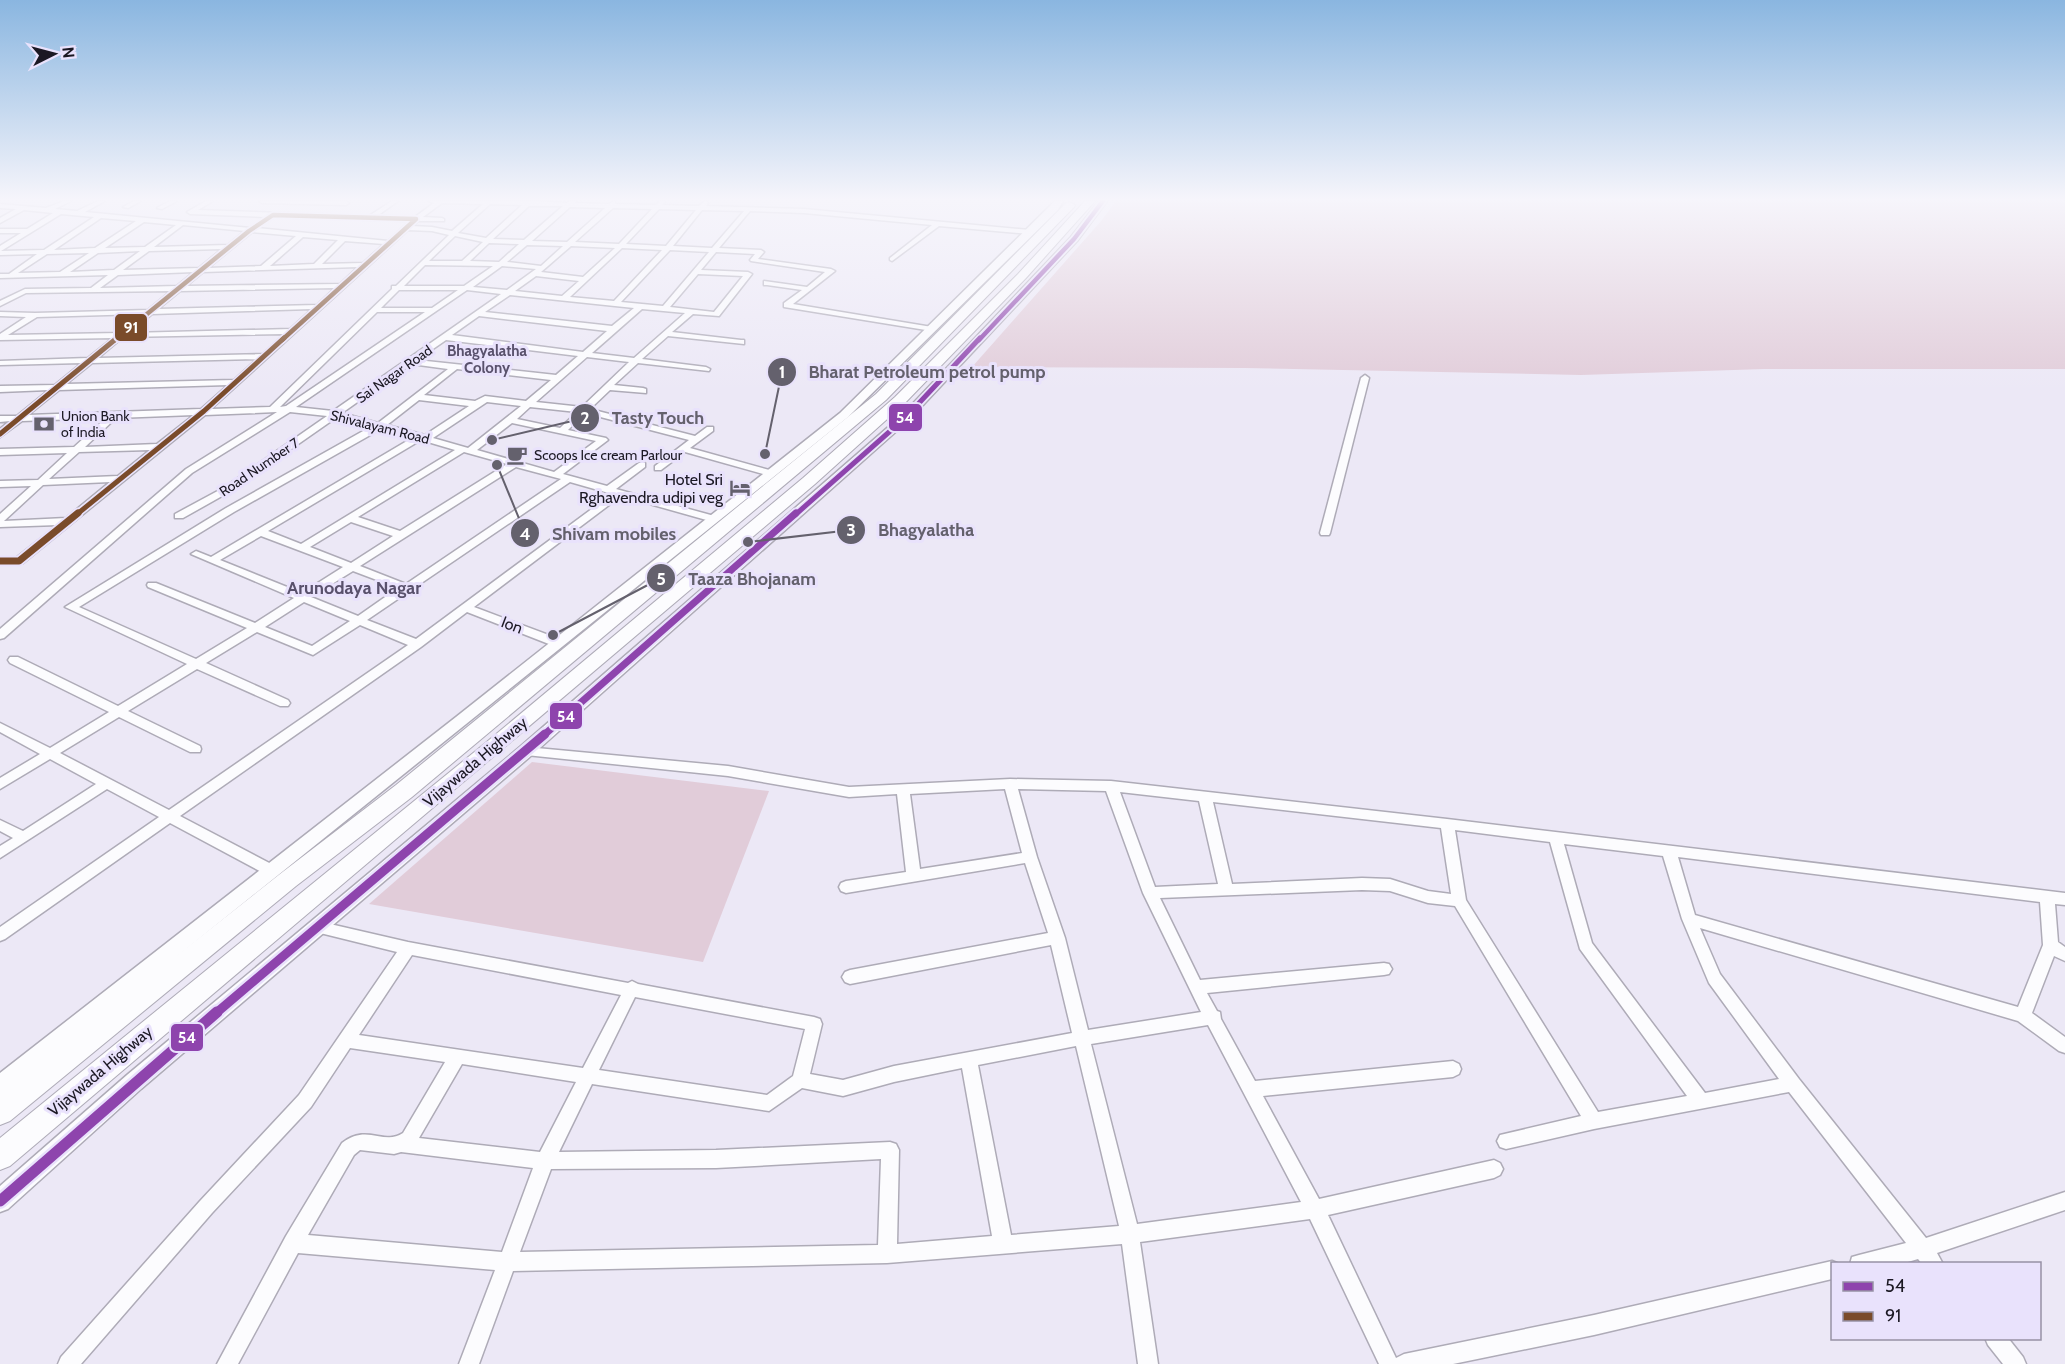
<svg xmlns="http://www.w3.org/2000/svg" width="2065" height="1364" viewBox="0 0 2065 1364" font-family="Cabin,sans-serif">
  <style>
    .green { fill: #e1ccd9 }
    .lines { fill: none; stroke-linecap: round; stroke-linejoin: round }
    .minor-casing { stroke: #aeabb7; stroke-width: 3 }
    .tertiary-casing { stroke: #aeabb7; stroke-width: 3 }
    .trunk-casing { stroke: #aeabb7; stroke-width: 2 }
    .minor { fill: #fcfcfe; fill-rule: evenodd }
    .tertiary { fill: #fcfcfe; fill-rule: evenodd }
    .trunk { fill: #fcfcfe; fill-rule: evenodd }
    .bus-1-far4-casing { stroke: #e9e2fc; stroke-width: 8 }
    .bus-1-far3-casing { stroke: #e9e2fc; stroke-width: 8 }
    .bus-1-far2-casing { stroke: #e9e2fc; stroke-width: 11 }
    .bus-1-far1-casing { stroke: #e9e2fc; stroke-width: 14 }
    .bus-1-casing { stroke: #e9e2fc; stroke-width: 16 }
    .bus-2-far2-casing { stroke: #e9e2fc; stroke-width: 8 }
    .bus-2-far1-casing { stroke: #e9e2fc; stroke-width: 8 }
    .bus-2-casing { stroke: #e9e2fc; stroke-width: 11 }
    .bus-1-far4 { stroke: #8e44ad; stroke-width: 4.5 }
    .bus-1-far3 { stroke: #8e44ad; stroke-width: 5 }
    .bus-1-far2 { stroke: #8e44ad; stroke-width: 7 }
    .bus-1-far1 { stroke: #8e44ad; stroke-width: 9 }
    .bus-1 { stroke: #8e44ad; stroke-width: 11 }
    .bus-2-far2 { stroke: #7a4b2a; stroke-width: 4.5 }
    .bus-2-far1 { stroke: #7a4b2a; stroke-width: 5 }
    .bus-2 { stroke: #7a4b2a; stroke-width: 7 }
    .labels { text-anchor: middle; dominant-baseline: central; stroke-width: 6; stroke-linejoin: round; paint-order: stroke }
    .far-street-label { font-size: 14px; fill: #1b1823; stroke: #e9e2fc }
    .far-poi-label { font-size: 14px; fill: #1b1823; stroke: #e9e2fc; text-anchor: start }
    .far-neighbourhood-label { font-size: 15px; font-weight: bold; fill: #59516c; stroke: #e9e2fc }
    .poi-label { font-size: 16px; fill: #1b1823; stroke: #e9e2fc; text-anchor: end }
    .street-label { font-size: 16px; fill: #1b1823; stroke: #e9e2fc }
    .neighbourhood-label { font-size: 18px; font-weight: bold; fill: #59516c; stroke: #e9e2fc }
    .leader { fill: none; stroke: #64616d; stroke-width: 2 }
    .callout-dot { fill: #64616d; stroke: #e9e2fc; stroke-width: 2 }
    .mark-label { font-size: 18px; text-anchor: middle; font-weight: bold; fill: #fff }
    .callout-label { font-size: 18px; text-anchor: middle; font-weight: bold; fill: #64616d; stroke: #e9e2fc; stroke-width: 6; stroke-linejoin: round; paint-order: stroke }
    .line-badge { stroke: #e9e2fc; stroke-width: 2 }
    .badge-label { font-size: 16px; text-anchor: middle; font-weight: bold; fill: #fff }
  </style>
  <rect width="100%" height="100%" fill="#ece8f6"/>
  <!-- green -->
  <g class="green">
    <path d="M1116 201H2065V369H1764L1581 375 1245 368 972 367 1102 220Z"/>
    <path d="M532 762 769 791 703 962 369 904Z"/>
  </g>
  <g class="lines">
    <!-- minor casing -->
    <g class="minor-casing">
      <g id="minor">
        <path d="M64 201H71L55 209 77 211 98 201H105L85 212 250 228 266 217 190 214 187 212 206 201H213L198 210 369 216 392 201H398L377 216 415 217 434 203 429 201H533L567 203 570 201H576L575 203 609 204 614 201 616 204 656 205 660 201H664L665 202 662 205 699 206 705 201 708 203 706 206 804 209 1030 230 1033 232 1030 234 939 226 892 261 890 260V258L932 225 804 213 750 211 719 248 761 250 764 252 758 259 831 269 835 271 793 304 932 327 936 329 932 331 784 307V303L802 290 767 285H764V281L807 287 825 272 751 261 750 260 755 254 716 252 701 270 748 272 752 274 719 316 693 314 672 332 741 340H744V344L668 336 642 359 706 367 710 369 709 371 638 363 614 385 643 388 646 389V393L610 390 590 409 695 436 707 427H713V431L690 448 773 471V475H767L685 452 661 470H655V466L689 440 585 413 568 430 606 438 608 440 563 474 607 486 639 463H645V467L616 489 718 517V521H710L621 496 474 607 562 640 564 643 562 646H554L467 612 421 647 180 816 277 867 279 871 277 875 272 877 267 875 170 823 5 939 0 941V927L159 817 107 789 0 858V846L13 838 0 831V820L23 831 96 784 50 759 0 789V778L40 754 0 732V723L50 748 109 712 10 663 8 660 10 657H18L118 706 187 664 65 607 226 508 372 426 337 417 231 491 183 518H175V514L225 487 327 416 290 412 192 473 4 638 0 639V629L186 469 277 412 205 415 23 563 0 564V558H16L58 525 0 527V514L31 486 0 487V481L38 480 67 453 0 455V449L74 447 106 418 22 421 0 437V429L10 421 0 422V416H17L49 390 0 392V386L55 385 82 363 0 365V361L88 358 113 338 0 340V334L26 317 0 316V312L35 313 148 310 171 291 26 293 0 306V301L25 289 91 288 108 275 0 278V274H9L37 254 0 255V246L21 233H0V229H27L53 213 24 210 0 223V218L16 209 0 208V204L46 208ZM442 203 483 204 452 231 432 227 412 226 418 221H444V219L442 218 423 217ZM490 204 522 205 486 238 458 233ZM529 206H563L524 240 493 239ZM570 207 605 208 567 242 532 241ZM613 208 652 209 619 244 575 242ZM659 209 696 210 666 246 626 244ZM702 210 744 211 712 248 673 246ZM61 214 94 217 44 250 1 251ZM274 217 410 221 388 241 257 228ZM101 218 136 221 95 248 54 250ZM144 222 176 225 145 247 105 248ZM183 225 245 231 228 245 154 247ZM408 230 432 231 449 235 396 286H392V289L270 407 211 409ZM252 232 296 236 261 266 208 268ZM455 236 483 242 462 261H429ZM303 237 338 240 314 264 270 266ZM345 241 384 244 363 263 322 264ZM489 243 519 244 499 262 470 261ZM527 245 563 246 541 266 507 262ZM571 246 615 248 583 277 541 272ZM622 248 662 250 614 301 570 297ZM222 249 199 268 123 270 149 251ZM670 250 709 252 663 306 621 302ZM140 251 114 270 70 272 98 253ZM89 253 60 272 18 273 47 254ZM425 265 493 266 464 286H404ZM502 266 536 269 507 290 473 287ZM358 267 340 284 186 286 203 272ZM194 272 177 286 100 288 118 275ZM698 274 743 276 714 312 670 307ZM536 276 579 281 562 296 515 291ZM335 288 317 305 158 309 180 291ZM399 290H458L432 308H381ZM467 290 501 294 333 411 296 407ZM510 295 634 308 612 326 485 312ZM312 309 290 329 129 333 152 314ZM642 309 685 313 634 358 592 353ZM377 312H425L286 406 280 407ZM142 314 119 333 8 335 37 317ZM479 316 607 331 583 352 452 335ZM285 334 263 354 98 358 123 337ZM446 340 578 356 556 375 417 360ZM587 357 629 362 582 407 536 402ZM257 359 234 380 66 384 92 363ZM411 364 448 369 378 423 342 413ZM457 369 551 380 526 401 485 396 475 401 424 395ZM228 385 201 409 28 415 59 390ZM419 400 469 406 425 435 387 425ZM487 402 521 406 468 448 433 438ZM530 407 577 412 560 428 517 419ZM194 415 157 444 85 447 116 418ZM512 423 596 441 554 472 477 450ZM381 429 412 438 211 557 196 551 191 554 294 598 255 623 156 583H148L147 585 148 587 247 628 196 659 79 607 234 512ZM421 440 455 450 301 544 268 531ZM150 450 118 476 49 479 79 452ZM464 452 507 464 400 531 358 517ZM516 467 561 479 406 584 360 566ZM110 482 66 518 4 521 43 485ZM570 482 612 494 416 639 367 620ZM351 522 393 536 351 563 310 547ZM261 536 343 567 302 593 220 560ZM353 571 398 588 358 616 311 597ZM304 602 350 621 312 646 265 627ZM360 625 408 645 169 810 60 753 119 717 190 752H200L201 749 200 746 128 711 197 669 280 706H288L290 703 288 700 206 663 257 632 313 655Z"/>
        <path d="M134 201H141L128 208 123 207Z"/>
        <path d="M170 201H177L162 209 157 208Z"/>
        <path d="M259 201H346L349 203 346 205 262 203Z"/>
        <path d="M1365 375 1369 378 1330 533 1329 535H1321L1320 533 1361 378Z"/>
        <path d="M526 747 728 766 849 787 1010 779 1111 781 1447 819 2065 893V905L2055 904 2058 942 2065 947V961L2054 956 2032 1013 2065 1037V1053L2059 1051 2018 1021 1700 928 1720 974 1799 1079 1926 1238 2065 1192V1210L1937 1253 1943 1264H1922L1918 1259 1901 1264H1850L1852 1257 1859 1255 1906 1243 1789 1092 1594 1129 1506 1149 1500 1147 1497 1141 1500 1135 1581 1116 1455 906 1428 903 1390 891 1362 890 1160 898 1200 980 1384 963 1389 964 1392 969 1389 974 1384 975 1207 993 1217 1011 1220 1012 1221 1019 1255 1081 1453 1061 1459 1064 1461 1069 1459 1074 1453 1077 1263 1096 1319 1199 1494 1160 1500 1163 1503 1169 1500 1175 1494 1178 1328 1215 1396 1358 1404 1354 1594 1315 1832 1261 1839 1264H1832V1279L1594 1335 1453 1364H1379L1310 1219 1140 1242 1158 1364H1138L1122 1244 887 1263 513 1271 479 1364H459L495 1270 298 1253 238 1364H217L286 1236 342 1143C367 1123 384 1146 403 1133L445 1062 350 1048 311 1107 212 1213 81 1364H58L61 1357 200 1201 299 1095 397 952 312 931 310 927 312 923 317 921 408 942 628 983 632 981 638 984 814 1017 820 1019 822 1024 810 1074 843 1080 894 1066 1072 1033 1051 945 850 984 845 982 842 977 845 972 850 970 1048 933 1025 863 846 893 841 891 839 887 841 883 846 881 906 872 897 794 849 797 728 776 526 755 521 754 520 751 521 748ZM1005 789 1022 853 920 869 910 794ZM1018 789 1106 791 1143 893 1201 1012 1088 1030 1065 938 1037 857ZM1120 792 1199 801 1218 884 1155 887ZM1213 802 1441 828 1451 894 1428 891 1390 879 1362 878 1232 884ZM1455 830 1550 842 1580 949 1687 1096 1598 1112 1466 900ZM1564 844 1663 856 1682 919 1709 983 1779 1079 1705 1093 1592 943ZM1678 857 2040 902 2043 945 2018 1007 1695 915ZM412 955 621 995 583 1068 359 1035ZM635 997 805 1029 793 1076 767 1095 599 1070ZM1208 1025 1301 1202 1137 1224 1091 1044ZM1076 1046 1119 1226 1011 1235 978 1065ZM462 1064 576 1082 540 1152 419 1138ZM962 1068 992 1236 897 1244 899 1150 896 1144 890 1142 716 1150 559 1152 592 1084 769 1111 802 1088 843 1096 894 1082ZM360 1150 394 1154 401 1152 533 1168 502 1252 308 1235 354 1155ZM881 1159 878 1245 520 1252 551 1169 716 1168Z"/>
        <path d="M1985 1338H2008L2023 1357 2026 1364H2003L1988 1345Z"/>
      </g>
    </g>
    <!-- tertiary casing -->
    <g class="tertiary-casing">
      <g id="tertiary">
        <path d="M1055 201H1063L1058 210 848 417 7 1093 0 1096V1073L456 717 840 413Z"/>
        <path d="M1099 201H1107L1077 241 909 420 532 755 141 1089 8 1209 0 1212V1186L127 1075 520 747 901 416 1071 237Z"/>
      </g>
    </g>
    <!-- trunk casing -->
    <g class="trunk-casing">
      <g id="trunk">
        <path d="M1085 201H1095L1026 278 905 403 815 484 10 1166 0 1170V1138L483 745 803 478 895 397 1018 274Z"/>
        <path d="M1070 202 1075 205 1074 207 886 400 412 797 296 886 10 1121 0 1125V1095L280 874 396 785 876 394 1066 203Z"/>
      </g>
    </g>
    <!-- minor -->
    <use href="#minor" class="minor"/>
    <!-- tertiary -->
    <use href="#tertiary" class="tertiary"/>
    <!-- trunk -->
    <use href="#trunk" class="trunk"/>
    <!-- bus-1-far4 casing -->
    <g class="bus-1-far4-casing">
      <path id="bus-1-far4" d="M979 340 1074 239 1103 201"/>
    </g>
    <!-- bus-1-far3 casing -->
    <g class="bus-1-far3-casing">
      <path id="bus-1-far3" d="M795 515 905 418 980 338"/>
    </g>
    <!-- bus-1-far2 casing -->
    <g class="bus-1-far2-casing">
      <path id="bus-1-far2" d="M544 735 796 513"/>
    </g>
    <!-- bus-1-far1 casing -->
    <g class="bus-1-far1-casing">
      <path id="bus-1-far1" d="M215 1014 545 734"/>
    </g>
    <!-- bus-1 casing -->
    <g class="bus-1-casing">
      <path id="bus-1" d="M0 1201 217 1012"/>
    </g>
    <!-- bus-2-far2 casing -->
    <g class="bus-2-far2-casing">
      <path id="bus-2-far2" d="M115 340 249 231 273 215 416 219 282 340"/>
    </g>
    <!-- bus-2-far1 casing -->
    <g class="bus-2-far1-casing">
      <g id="bus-2-far1">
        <path d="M0 434 117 338"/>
        <path d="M76 515 204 411 284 338"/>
      </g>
    </g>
    <!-- bus-2 casing -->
    <g class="bus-2-casing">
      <path id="bus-2" d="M0 561H19L78 513"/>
    </g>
    <!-- bus-1-far4 -->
    <use href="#bus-1-far4" class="bus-1-far4"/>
    <!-- bus-1-far3 -->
    <use href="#bus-1-far3" class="bus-1-far3"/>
    <!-- bus-1-far2 -->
    <use href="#bus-1-far2" class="bus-1-far2"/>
    <!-- bus-1-far1 -->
    <use href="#bus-1-far1" class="bus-1-far1"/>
    <!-- bus-1 -->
    <use href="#bus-1" class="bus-1"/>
    <!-- bus-2-far2 -->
    <use href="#bus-2-far2" class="bus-2-far2"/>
    <!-- bus-2-far1 -->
    <use href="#bus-2-far1" class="bus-2-far1"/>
    <!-- bus-2 -->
    <use href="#bus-2" class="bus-2"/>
  </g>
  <!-- sky -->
  <linearGradient id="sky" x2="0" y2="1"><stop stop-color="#8ab6e0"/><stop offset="0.51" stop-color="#f6f5fb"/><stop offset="1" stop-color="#f6f5fb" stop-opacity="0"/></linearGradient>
  <rect width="2065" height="391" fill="url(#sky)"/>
  <!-- icons -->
  <defs>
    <g id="bank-bare" transform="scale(1.62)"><path d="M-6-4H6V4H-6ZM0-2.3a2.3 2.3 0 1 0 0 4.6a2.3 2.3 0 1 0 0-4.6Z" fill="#64616d" stroke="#e9e2fc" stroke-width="2.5" paint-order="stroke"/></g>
    <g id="cafe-bare" transform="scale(1.62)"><path d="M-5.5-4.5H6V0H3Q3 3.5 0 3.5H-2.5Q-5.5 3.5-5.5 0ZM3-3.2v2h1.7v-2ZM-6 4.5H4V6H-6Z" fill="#64616d" stroke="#e9e2fc" stroke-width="2.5" paint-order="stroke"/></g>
    <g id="hotel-bare" transform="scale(1.62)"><path d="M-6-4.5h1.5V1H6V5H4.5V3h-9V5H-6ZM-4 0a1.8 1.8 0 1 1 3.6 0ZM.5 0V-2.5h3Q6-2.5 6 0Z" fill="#64616d" stroke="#e9e2fc" stroke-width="2.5" paint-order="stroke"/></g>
  </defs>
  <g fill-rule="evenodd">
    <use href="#bank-bare" x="44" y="424"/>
    <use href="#cafe-bare" x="517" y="455"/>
    <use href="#hotel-bare" x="740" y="488"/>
  </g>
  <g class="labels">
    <!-- far-street labels -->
    <g class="far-street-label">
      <text transform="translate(394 374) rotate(-35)">Sai Nagar Road</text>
      <text transform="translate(380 427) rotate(14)">Shivalayam Road</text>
      <text transform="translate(259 467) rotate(-34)">Road Number 7</text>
    </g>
    <!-- far-poi labels -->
    <g class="far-poi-label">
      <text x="61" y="416">Union Bank<tspan x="61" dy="16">of India</tspan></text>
      <text x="534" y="455">Scoops Ice cream Parlour</text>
    </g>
    <!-- far-neighbourhood labels -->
    <g class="far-neighbourhood-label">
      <text x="487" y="351">Bhagyalatha<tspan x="487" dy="17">Colony</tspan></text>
    </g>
    <!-- poi labels -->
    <g class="poi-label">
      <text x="723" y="479">Hotel Sri<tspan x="723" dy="18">Rghavendra udipi veg</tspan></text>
    </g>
    <!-- street labels -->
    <g class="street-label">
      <text transform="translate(512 625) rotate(21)">Ion</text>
      <text transform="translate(475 762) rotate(-40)">Vijaywada Highway</text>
      <text transform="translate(100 1071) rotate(-40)">Vijaywada Highway</text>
    </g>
    <!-- neighbourhood labels -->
    <g class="neighbourhood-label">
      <text x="354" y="588">Arunodaya Nagar</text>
    </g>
  </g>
  <!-- callouts -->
  <path class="leader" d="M765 454L782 372M492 440L585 418M748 542L851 530M497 465L525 533M553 635L661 578"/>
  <g class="callout-dot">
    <circle cx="765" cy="454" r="6"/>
    <circle cx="492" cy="440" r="6"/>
    <circle cx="748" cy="542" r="6"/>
    <circle cx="497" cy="465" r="6"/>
    <circle cx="553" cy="635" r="6"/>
    <circle cx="782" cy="372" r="15"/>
    <circle cx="585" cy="418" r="15"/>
    <circle cx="851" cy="530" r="15"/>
    <circle cx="525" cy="533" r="15"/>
    <circle cx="661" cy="578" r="15"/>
  </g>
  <g class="mark-label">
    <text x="782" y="378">1</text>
    <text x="585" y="424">2</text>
    <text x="851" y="536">3</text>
    <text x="525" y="540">4</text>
    <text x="661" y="585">5</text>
  </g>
  <g class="callout-label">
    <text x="927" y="378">Bharat Petroleum petrol pump</text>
    <text x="658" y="424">Tasty Touch</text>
    <text x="926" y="536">Bhagyalatha</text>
    <text x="614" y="540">Shivam mobiles</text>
    <text x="752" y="585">Taaza Bhojanam</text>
  </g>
  <g class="line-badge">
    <rect x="114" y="313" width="34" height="29" rx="6" fill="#7a4b2a"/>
    <rect x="888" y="403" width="35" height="29" rx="6" fill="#8e44ad"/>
    <rect x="549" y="702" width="34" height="28" rx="6" fill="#8e44ad"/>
    <rect x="170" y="1023" width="34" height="29" rx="6" fill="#8e44ad"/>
  </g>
  <g class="badge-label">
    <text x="131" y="333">91</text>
    <text x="905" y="423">54</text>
    <text x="566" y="722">54</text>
    <text x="187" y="1043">54</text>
  </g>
  <!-- legend -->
  <rect x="1831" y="1262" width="210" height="78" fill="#e9e2fc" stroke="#9791a5" stroke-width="1.5"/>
  <rect x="1843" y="1282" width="30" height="9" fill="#8e44ad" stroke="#9791a5" stroke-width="1.5"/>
  <text x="1885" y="1292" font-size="18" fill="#1b1823">54</text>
  <rect x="1843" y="1312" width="30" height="9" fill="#7a4b2a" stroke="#9791a5" stroke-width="1.5"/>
  <text x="1885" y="1322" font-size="18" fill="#1b1823">91</text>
  <!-- north arrow -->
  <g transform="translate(54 54) rotate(84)" stroke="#e9e2fc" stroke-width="4.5" paint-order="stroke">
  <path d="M0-4.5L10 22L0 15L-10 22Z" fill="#1b1823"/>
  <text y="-9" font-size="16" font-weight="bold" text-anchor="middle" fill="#1b1823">N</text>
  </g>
</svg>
